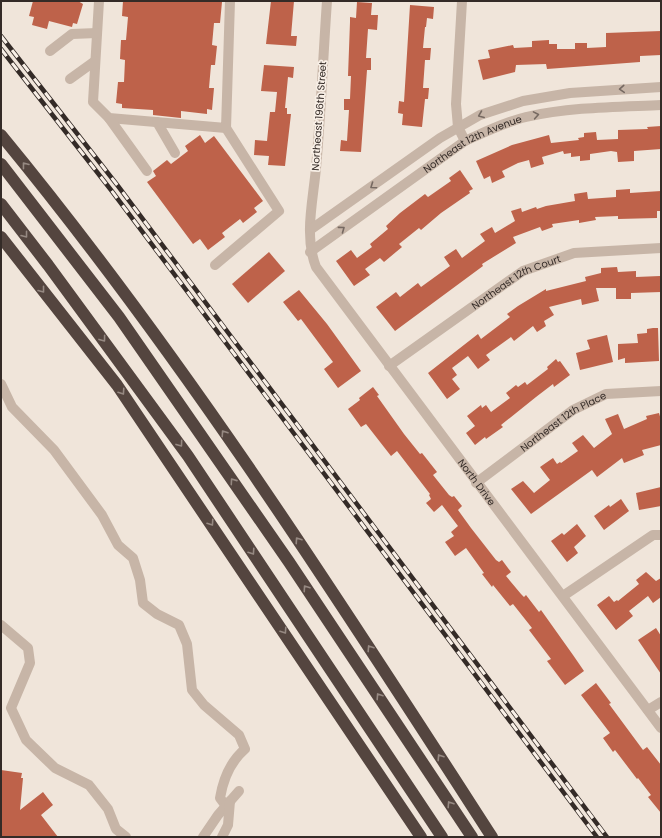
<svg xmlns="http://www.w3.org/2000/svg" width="662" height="838" viewBox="0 0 662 838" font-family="Poppins,sans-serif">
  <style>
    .building { fill: #be624a }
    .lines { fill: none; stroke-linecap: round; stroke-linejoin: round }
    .minor { stroke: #c7b5a7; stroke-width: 10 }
    .highway { stroke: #54453f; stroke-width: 12 }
    .rail-casing { stroke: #342b27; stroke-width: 4.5 }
    .rail { stroke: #f8efe6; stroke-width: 3; stroke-dasharray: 9; stroke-linecap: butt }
    .oneway { stroke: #766961 }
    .oneway2 { stroke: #968982 }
    .labels { text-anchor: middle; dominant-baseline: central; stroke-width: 3.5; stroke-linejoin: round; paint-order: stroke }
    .street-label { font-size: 10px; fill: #342b27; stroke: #f8efe6 }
  </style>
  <rect width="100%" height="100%" fill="#f0e5da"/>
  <!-- building -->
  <g class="building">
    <path d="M33 1H78L83 4 77 24 73 23 72 27 49 21 47 29 32 25 34 17 29 16Z"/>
    <path d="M123 1 222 2 220 23H214L212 45 217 46 215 65H211L209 88H214L212 110 207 109V114L181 111V118L153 115V110L122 108V104L116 103 118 82H124L125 60 120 59 121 40H126L128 17 122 16Z"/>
    <path d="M271 1H294L291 36H297L296 46 266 44Z"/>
    <path d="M357 2 372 3 371 15H378L377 30 368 29 366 58H371V70H367L361 152 340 151 341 140 347 141 349 110H344V99H350L351 76H348L350 22V17L356 18Z"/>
    <path d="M410 5 434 7 433 19 427 18 426 27H425L423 48H431L430 60H425L423 88H429L428 99H425L422 127 402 125 403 114 398 113 399 101 404 102Z"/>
    <path d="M661 31V55L640 56V62L547 69 546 64 516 65 515 72 483 80 478 60 490 58 488 50 513 45 514 48 532 47V41L549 40V44H557V49H575V43H587V48L606 47V33Z"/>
    <path d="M264 65 294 67 293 78 288 77 285 108H287V114H291L285 166 268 165 269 156 254 155 255 140 267 141 270 112H275L277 92 261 91Z"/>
    <path d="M661 126V149L634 151V161L618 162 617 152 611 151 590 154V160L580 161V156L571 157V153L564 154 563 151 542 157 544 164 531 168 529 160 518 163 502 171 505 177 492 183 490 176 484 179 476 161 512 145 549 135 551 143 579 140 578 138 584 137V133L596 132 597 140 618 139V130L648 129 647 127Z"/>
    <path d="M200 135 205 143 214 136 263 201 254 208 257 212 243 223 240 219 222 233 225 237 208 250 200 239 193 244 147 182 156 176 153 171 167 160 171 164 188 151 185 146Z"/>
    <path d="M460 170 473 189 469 191 470 193 441 213 421 230 419 228 399 244 402 247 384 262 380 258 365 269 370 275 354 286 336 261 351 250 357 258 372 247 370 244 388 229 386 226 400 213 425 194 428 197 451 181 449 178Z"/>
    <path d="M630 189V193L661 191V211H657V218L618 219V216L595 217 596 220 579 223V220L552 224 553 227 542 231 540 227 513 237 516 243 482 264 483 266 395 331 376 307 396 292 400 297 418 283 421 287 450 266 444 257 456 249 462 258 485 241 480 234 492 227 495 233 515 221 511 211 521 208 522 212 536 207 537 209 546 206 575 201 574 194 587 192 588 199 616 197V190Z"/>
    <path d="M269 252 285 271 248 303 232 284Z"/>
    <path d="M617 267 618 272 636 271V277L660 276 661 292 631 293V299H616V288H596L599 301 582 305 581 299 549 307 554 315 544 321 546 326 537 332 533 326 514 341 511 337 486 355 490 360 478 369 468 356 452 368 457 375 452 379 460 389 447 399 428 373 478 334 481 339 510 317 507 314 518 306 546 289V291L586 281 585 277 601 273V268Z"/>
    <path d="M299 290 327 324 361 371 338 388 324 369 333 362 301 319 298 321 283 302Z"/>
    <path d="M653 328H658L659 361 625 363V358L618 360V344L638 343 637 334 647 333V329Z"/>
    <path d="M607 335 613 362 580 370 576 353 590 349 587 340Z"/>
    <path d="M556 359 558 362 560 361 570 375 554 387 553 384 536 397 501 425 503 427 486 439 485 437 475 445 466 433 475 426 467 416 481 405 482 408 486 405 491 412 510 398 506 393 516 385 518 387 525 382 527 385 548 369 547 367Z"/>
    <path d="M373 387 379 395 377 396 404 434 420 454 422 453 437 472 433 475 449 495 452 497 454 496 462 506 458 510 471 528 496 560 499 562 502 560 511 572 506 576 521 594 524 597 526 595 539 612 541 610 573 655 584 671 565 685 547 661 551 659 529 630 532 628 513 604 510 606 493 585 492 587 482 574 484 573 466 548 455 556 445 542 454 536 451 532 458 526 442 505 434 512 426 503 431 499 429 495 430 494 397 451 391 456 366 424 361 427 348 409 360 400 359 398Z"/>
    <path d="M659 413 661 420V445L642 450 644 455 624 463 622 458 597 477 592 470 531 514 511 489 523 481 534 493 550 480 540 467 553 458 557 464 560 462 561 463 578 451 572 443 583 435 594 448 612 434 605 419 618 414 624 429 647 419 646 416Z"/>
    <path d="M661 487V506L639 510 636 493Z"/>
    <path d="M621 499 629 511 604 530 594 516 609 505 610 507Z"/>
    <path d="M577 524 586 536 574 547 578 553 567 562 551 541 562 533 564 535Z"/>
    <path d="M646 572 656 581 661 578V597L653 603 648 596 629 611 633 616 616 630 597 605 609 596 614 602 617 600 618 601 639 584 636 580Z"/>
    <path d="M656 628 661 636V674L638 640Z"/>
    <path d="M596 683 611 703 609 704 643 750 647 747 661 765V813L648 797 651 795 638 778 637 779 615 750 613 752 603 738 610 733 581 695Z"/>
    <path d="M1 770 22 773 21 778H23L20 810 43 792 53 805 41 815 58 837H1Z"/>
  </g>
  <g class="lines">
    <!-- minor -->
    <g class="minor">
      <path d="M99 1 93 102 109 118 226 128 230 1"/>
      <path id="s1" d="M327 1C323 57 321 113 316 168 313 201 304 236 316 267L661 728"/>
      <path d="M462 1 456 104 458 127 465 141"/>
      <path d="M50 51 72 34 97 33"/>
      <path d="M70 79 95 61"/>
      <path d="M109 118 147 171"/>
      <path d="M157 122 175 153"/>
      <path d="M310 230 440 138 480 115 523 101 570 93 661 87"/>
      <path id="s2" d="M310 252 465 141C485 132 505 122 526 117 570 107 616 107 661 105"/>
      <path d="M215 265 279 211 226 128"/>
      <path id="s3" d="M389 366 523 271 574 253 661 248"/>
      <path d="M1 384 12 407 54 450 102 515 118 545 133 558 140 580 143 603 157 614 179 625 187 644 192 690 204 705 239 735 245 749C231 761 223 780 220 798L226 806"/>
      <path id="s4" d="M476 483 573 410 606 394 661 391"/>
      <path d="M563 596 653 535H661"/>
      <path d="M1 625 28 648 30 663 11 708 26 740 55 768 89 785 108 809 116 829 126 837"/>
      <path d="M648 710 661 702"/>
      <path d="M203 837 218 815 239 791"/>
      <path d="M222 837 228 825 230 801"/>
    </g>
    <!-- highway -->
    <g class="highway">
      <path d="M1 135C183 356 337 597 492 837"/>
      <path d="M1 164 119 317 289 562 472 837"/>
      <path d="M1 204 48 265 188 456 442 837"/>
      <path d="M1 237 117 385 421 837"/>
    </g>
    <!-- rail casing -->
    <g class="rail-casing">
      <g id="rail">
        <path d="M1 36 118 186 607 837"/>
        <path d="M1 49 111 190 597 837"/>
      </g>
    </g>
    <!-- rail -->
    <use href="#rail" class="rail"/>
  </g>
  <!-- one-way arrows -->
  <defs><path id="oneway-chevron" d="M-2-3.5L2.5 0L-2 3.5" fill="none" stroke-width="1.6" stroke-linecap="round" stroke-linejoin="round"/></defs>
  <g class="oneway">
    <use href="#oneway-chevron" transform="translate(622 89) rotate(176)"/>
    <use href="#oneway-chevron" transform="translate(481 115) rotate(158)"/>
    <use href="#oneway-chevron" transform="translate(536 115) rotate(-10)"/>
    <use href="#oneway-chevron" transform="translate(373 186) rotate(145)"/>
    <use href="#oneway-chevron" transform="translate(342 229) rotate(-36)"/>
  </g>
  <g class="oneway2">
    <use href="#oneway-chevron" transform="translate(25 165) rotate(-128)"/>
    <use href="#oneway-chevron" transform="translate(25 235) rotate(52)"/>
    <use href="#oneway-chevron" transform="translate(42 290) rotate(52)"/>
    <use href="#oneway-chevron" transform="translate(103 339) rotate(54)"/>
    <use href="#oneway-chevron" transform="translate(122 392) rotate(56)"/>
    <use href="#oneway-chevron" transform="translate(224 433) rotate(-124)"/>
    <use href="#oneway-chevron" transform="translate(180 444) rotate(54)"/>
    <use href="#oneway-chevron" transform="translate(233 481) rotate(-125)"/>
    <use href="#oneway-chevron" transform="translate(211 523) rotate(56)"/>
    <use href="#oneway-chevron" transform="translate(298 540) rotate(-124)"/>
    <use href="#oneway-chevron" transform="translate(252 552) rotate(56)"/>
    <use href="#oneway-chevron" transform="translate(306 588) rotate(-124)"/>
    <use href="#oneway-chevron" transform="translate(284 631) rotate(56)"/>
    <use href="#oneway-chevron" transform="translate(370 648) rotate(-123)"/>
    <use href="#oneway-chevron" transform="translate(379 696) rotate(-123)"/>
    <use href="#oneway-chevron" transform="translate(440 757) rotate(-123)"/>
    <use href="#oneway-chevron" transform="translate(450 804) rotate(-123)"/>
  </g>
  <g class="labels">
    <!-- street labels -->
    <g class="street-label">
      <text transform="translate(319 116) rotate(-86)">Northeast 196th Street</text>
      <text stroke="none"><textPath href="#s2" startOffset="196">Northeast 12th Avenue</textPath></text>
      <text stroke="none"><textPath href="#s3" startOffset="153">Northeast 12th Court</textPath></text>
      <text stroke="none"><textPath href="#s4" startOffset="107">Northeast 12th Place</textPath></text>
      <text stroke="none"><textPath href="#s1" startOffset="536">North Drive</textPath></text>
    </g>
  </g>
  <!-- border -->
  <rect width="662" height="838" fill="none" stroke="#342b27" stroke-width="4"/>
</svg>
